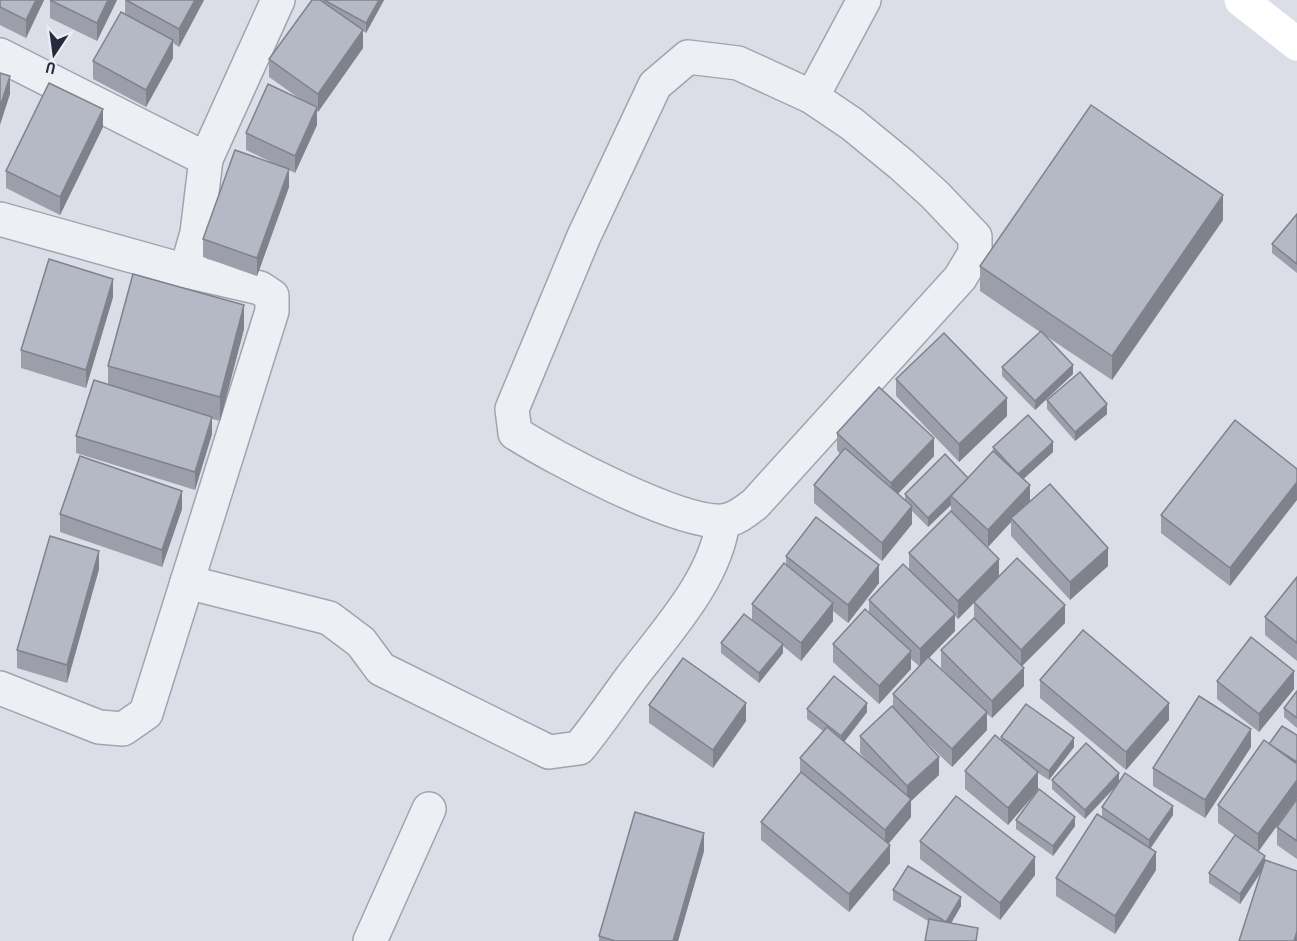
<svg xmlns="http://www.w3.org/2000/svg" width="1297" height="941" viewBox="0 0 1297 941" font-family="'Archivo Narrow',sans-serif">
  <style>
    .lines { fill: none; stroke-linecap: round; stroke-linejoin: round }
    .street-casing { stroke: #a1a4b0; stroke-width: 36 }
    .street { stroke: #eeeff5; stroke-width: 33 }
    .secondary { stroke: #fff; stroke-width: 33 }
    .wall { fill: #9c9faa; fill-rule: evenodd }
    .shaded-wall { fill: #7f828b }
    .building { fill: #b5b9c6; stroke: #7f828b; stroke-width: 1.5 }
  </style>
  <rect width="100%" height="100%" fill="#dbdee6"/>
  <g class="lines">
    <!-- street casing -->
    <g class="street-casing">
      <g id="street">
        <path d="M0 55 206 159 197 233 186 271"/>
        <path d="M688 57 738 63 812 97 852 124 902 165 935 195 975 237V253L960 278 755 504C746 511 735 520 723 521 679 524 554 458 515 433L512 409 584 236 655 85Z"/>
        <path d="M812 97 864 0"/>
        <path d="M206 159 278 0"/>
        <path d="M0 219 186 271 260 288 272 296V311L146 713 123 729 99 727 0 688"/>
        <path d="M187 582 329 618 361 642 381 669 549 752 579 748C598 725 614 701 631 678 666 632 716 579 723 521"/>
        <path d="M370 941 429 809"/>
      </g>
    </g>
    <!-- street -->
    <use href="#street" class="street"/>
    <!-- secondary -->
    <path class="secondary" d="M1241 0 1297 44"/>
  </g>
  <!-- wall -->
  <g class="wall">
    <path d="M0 0H44L26 38 0 25Z"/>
    <path d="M50 0H117L97 41 50 18Z"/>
    <path d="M125 0H204L179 47 173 43V58L146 107 93 79V61L125 14Z"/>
    <path d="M312 0H384L366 33 363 31V48L318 112 317 111V125L295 173 289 170V187L257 276 203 257V239L275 164 246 150V133L300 99 269 77V59Z"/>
    <path d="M103 127 60 215 6 188V171Z"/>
    <path d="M1297 214V273L1272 253V244Z"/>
    <path d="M1223 220 1112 380 1043 334 1073 374 1035 410 1002 376V367L1040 332 980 291V266Z"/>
    <path d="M113 297 86 388 21 368V350Z"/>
    <path d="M244 329 220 421 212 419V434L195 490 76 453V436L108 385V366Z"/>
    <path d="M896 379 1007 416 959 462 896 396Z"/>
    <path d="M1047 400 1107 414 1075 441 1047 409Z"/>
    <path d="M1235 420 1230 586 1161 533V515Z"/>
    <path d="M837 433 934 456 898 494 905 500V494L968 478 993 452V447L1053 452 1023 479 1030 502 1108 566 1070 600 1011 536V522L988 547 981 541 999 576 1065 623 1022 666 1024 686 992 718 987 714V730L952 767 921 737 939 775 911 801V817L888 844 890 863 849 912 761 840V822L800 774V758L823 731 807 719V709L867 712 844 742 871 765 860 753V736L893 708V694L919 666 911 659V669L879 704 833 662V644L869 613V600L909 570V553L951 511V505L928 527 912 511V524L882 561 814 503V485L840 454 837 450ZM974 603V618L941 650V668L958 685 929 658 955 631V616L958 619Z"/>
    <path d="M182 509 162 567 60 532V514Z"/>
    <path d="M786 556 879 583 848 623 833 611V621L801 661 783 646V653L759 683 721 653V643L752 619V604L786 565Z"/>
    <path d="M99 569 67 683 17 668V650Z"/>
    <path d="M1297 577V661L1265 635V617Z"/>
    <path d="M1040 680 1169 720 1126 770 1040 698Z"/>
    <path d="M1217 681 1294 689 1259 732 1217 699Z"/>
    <path d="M1297 691V728L1284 717V708Z"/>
    <path d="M649 705 746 721 713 768 649 723Z"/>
    <path d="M1297 735V798L1258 852 1261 872 1240 904 1209 883V873L1247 844 1218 823V805L1269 744Z"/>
    <path d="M1001 737 1074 747 1049 780 1038 773V790L1008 825 965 789V771L1001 739Z"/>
    <path d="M1086 743 1085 819 1052 789V780Z"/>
    <path d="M1251 747 1205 818 1153 786V768Z"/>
    <path d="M1297 799V859L1277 845V827Z"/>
    <path d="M1102 807 1173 815 1151 848 1156 870 1115 934 1056 896V878L1102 817Z"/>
    <path d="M1016 820 1075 826 1053 856 1016 829Z"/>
    <path d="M920 841 1035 875 1000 920 920 859Z"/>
    <path d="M704 851 678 941H599V936Z"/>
    <path d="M893 890 961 906 951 923 978 941 928 921 893 900Z"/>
  </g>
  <!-- shaded-wall -->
  <g class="shaded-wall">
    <path d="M36 0H44L26 38V20Z"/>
    <path d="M108 0H117L97 41V23Z"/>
    <path d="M195 0H204L179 47V29Z"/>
    <path d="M379 0H384L366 33V23Z"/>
    <path d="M363 30V48L318 112V94Z"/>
    <path d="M173 40V58L146 107V90Z"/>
    <path d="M10 76V94L0 125V107Z"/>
    <path d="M317 107V125L295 173V156Z"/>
    <path d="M103 109V127L60 215V197Z"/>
    <path d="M289 169V187L257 276V258Z"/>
    <path d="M1223 195V220L1112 380V356Z"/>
    <path d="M113 279V297L86 388V370Z"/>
    <path d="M244 305V329L220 421V397Z"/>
    <path d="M1073 365V374L1035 410V401Z"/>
    <path d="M1007 398V416L959 462V444Z"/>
    <path d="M1107 404V414L1075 441V432Z"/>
    <path d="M212 417V434L195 490V472Z"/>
    <path d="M934 438V456L891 501V483Z"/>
    <path d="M1053 442V452L1018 484V475Z"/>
    <path d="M969 479 951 496V505L928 527V518Z"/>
    <path d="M1297 482V500L1230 586V568Z"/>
    <path d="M1030 485V503L1011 518V522L988 547V530Z"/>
    <path d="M182 491V509L162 567V550Z"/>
    <path d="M912 506V524L882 561V543Z"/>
    <path d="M1108 548V566L1070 600V582Z"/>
    <path d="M99 551V569L67 683V665Z"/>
    <path d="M999 559V577L958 619V601Z"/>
    <path d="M879 565V583L848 623V605Z"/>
    <path d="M833 603V621L801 661V643Z"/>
    <path d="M1065 605V623L1021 667V650Z"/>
    <path d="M955 614V631L920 667V649Z"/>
    <path d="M783 644V653L759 683V673Z"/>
    <path d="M911 651V669L879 704V686Z"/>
    <path d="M1024 668V686L992 718V701Z"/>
    <path d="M1294 671V689L1259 732V714Z"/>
    <path d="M746 703V721L713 768V750Z"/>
    <path d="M867 703V712L841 746V736Z"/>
    <path d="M1169 703V720L1126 770V752Z"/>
    <path d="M987 712V730L952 767V749Z"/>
    <path d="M1251 729V747L1205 818V800Z"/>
    <path d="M1074 738V747L1049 780V771Z"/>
    <path d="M939 757V775L911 801V817L885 848V830L907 804V786Z"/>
    <path d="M1038 772V790L1008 825V808Z"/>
    <path d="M1119 773V783L1085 819V810Z"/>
    <path d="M1297 780V798L1258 852V834Z"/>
    <path d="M1173 806V815L1149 850V840Z"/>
    <path d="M1075 817V826L1053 856V846Z"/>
    <path d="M704 833V851L678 941H673Z"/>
    <path d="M890 845V863L849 912V894Z"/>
    <path d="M1156 852V870L1115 934V916Z"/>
    <path d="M1265 856V866L1240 904V894Z"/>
    <path d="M1035 857V875L1000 920V903Z"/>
    <path d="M961 897V906L946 932V922Z"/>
    <path d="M1297 931V941H1294Z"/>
  </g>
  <!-- building -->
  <g class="building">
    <path d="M0 0H36L26 20 0 7Z"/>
    <path d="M50 0H108L97 23Z"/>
    <path d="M126 0H195L179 29Z"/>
    <path d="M312 0H320L363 30 318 94 269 59Z"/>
    <path d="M324 0H379L366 23Z"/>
    <path d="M121 12 173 40 146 90 93 61Z"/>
    <path d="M0 73 10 76 0 107Z"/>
    <path d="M49 83 103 109 60 197 6 171Z"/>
    <path d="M268 84 317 107 295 156 246 133Z"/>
    <path d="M1091 105 1223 195 1112 356 980 266Z"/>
    <path d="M235 150 289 169 257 258 203 239Z"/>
    <path d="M1297 214V264L1272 244Z"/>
    <path d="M49 259 113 279 86 370 21 350Z"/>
    <path d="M133 274 244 305 220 397 108 366Z"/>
    <path d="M1041 331 1073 365 1035 401 1002 367Z"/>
    <path d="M944 333 1007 398 959 444 896 379Z"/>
    <path d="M1080 372 1107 404 1075 432 1047 400Z"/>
    <path d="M94 380 212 417 195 472 76 436Z"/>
    <path d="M879 387 934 438 891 483 837 433Z"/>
    <path d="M1028 415 1053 442 1018 474 993 447Z"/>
    <path d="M1235 420 1297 469V482L1230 568 1161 515Z"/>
    <path d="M845 448 912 506 882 543 814 485Z"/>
    <path d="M993 451 1030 485 988 530 951 496Z"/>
    <path d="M945 454 968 478 928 518 905 494Z"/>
    <path d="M80 456 182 491 162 550 60 514Z"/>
    <path d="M1050 484 1108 548 1070 582 1011 518Z"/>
    <path d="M951 511 999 559 958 601 909 553Z"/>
    <path d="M816 517 879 565 848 605 786 556Z"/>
    <path d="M50 536 99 551 67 665 17 650Z"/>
    <path d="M1017 558 1065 605 1021 650 974 602Z"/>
    <path d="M784 563 833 603 801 643 752 604Z"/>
    <path d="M903 564 955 614 920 649 869 600Z"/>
    <path d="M1297 577V643L1265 617Z"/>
    <path d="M865 609 911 651 879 686 833 644Z"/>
    <path d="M744 614 783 644 759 673 721 643Z"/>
    <path d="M974 618 1024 668 992 701 941 650Z"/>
    <path d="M1083 630 1169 703 1126 752 1040 680Z"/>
    <path d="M1251 637 1294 671 1259 714 1217 681Z"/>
    <path d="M928 657 987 712 952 749 893 694Z"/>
    <path d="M683 658 746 703 713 750 649 705Z"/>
    <path d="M834 676 867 703 841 736 807 709Z"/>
    <path d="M1297 691V718L1284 708Z"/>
    <path d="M1199 696 1251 729 1205 800 1153 768Z"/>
    <path d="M1026 704 1074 738 1049 771 1001 737Z"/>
    <path d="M892 706 939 757 907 786 860 736Z"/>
    <path d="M1282 726 1297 735V762L1269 744Z"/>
    <path d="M827 727 911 799 885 830 800 758Z"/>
    <path d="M995 735 1038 772 1008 808 965 771Z"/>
    <path d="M1264 740 1297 764V780L1258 834 1218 805Z"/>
    <path d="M1086 743 1119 773 1085 810 1052 780Z"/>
    <path d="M801 772 890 845 849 894 761 822Z"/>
    <path d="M1125 773 1173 806 1149 840 1102 807Z"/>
    <path d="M1039 789 1075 817 1053 846 1016 820Z"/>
    <path d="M956 796 1035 857 1000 903 920 841Z"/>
    <path d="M1297 799V841L1277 827Z"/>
    <path d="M635 812 704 833 673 941H615L599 936Z"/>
    <path d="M1097 814 1156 852 1115 916 1056 878Z"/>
    <path d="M1235 835 1265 856 1240 894 1209 873Z"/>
    <path d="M1265 860 1297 871V931L1294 941H1239Z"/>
    <path d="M908 866 961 897 946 922 893 890Z"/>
    <path d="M929 919 978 928 976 941H925Z"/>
  </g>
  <!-- north arrow -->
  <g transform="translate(54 54) rotate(193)" stroke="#ebedf4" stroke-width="4.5" paint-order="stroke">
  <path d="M0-4.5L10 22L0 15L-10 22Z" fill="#252a3d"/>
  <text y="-9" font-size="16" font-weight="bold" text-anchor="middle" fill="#252a3d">U</text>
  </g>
</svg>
